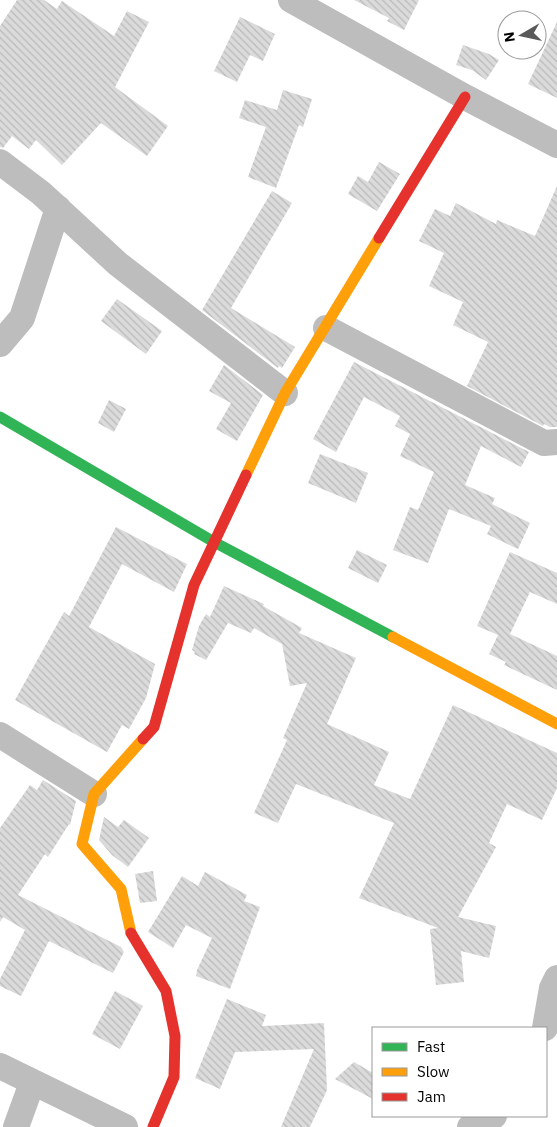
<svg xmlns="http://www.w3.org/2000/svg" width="557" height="1127" viewBox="0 0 557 1127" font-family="'IBM Plex Sans',sans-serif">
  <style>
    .building { fill: url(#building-back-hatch) }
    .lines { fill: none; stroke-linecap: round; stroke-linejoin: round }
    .street { stroke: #bdbdbd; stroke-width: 26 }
    .fast { stroke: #30b455; stroke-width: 11 }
    .slow { stroke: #ff9f0a; stroke-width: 11 }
    .jam { stroke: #e5322d; stroke-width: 11 }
  </style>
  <defs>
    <pattern id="building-back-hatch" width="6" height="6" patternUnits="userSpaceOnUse" patternTransform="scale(1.25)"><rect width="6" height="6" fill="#dbdbdb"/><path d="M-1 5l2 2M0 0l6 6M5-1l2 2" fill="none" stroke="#bababa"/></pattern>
  </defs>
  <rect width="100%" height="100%" fill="#fff"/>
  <!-- building -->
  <g class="building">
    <path d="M17 0H44L57 9 62 1 114 36 127 11 149 22 115 87 168 126 147 156 101 123 62 165 36 140 29 149 12 136 3 148 0 147V26Z"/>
    <path d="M354 0H419L404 30 387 21 389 18Z"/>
    <path d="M240 17 275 34 263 61 250 55 237 82 214 71Z"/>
    <path d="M557 22V98L528 84Z"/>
    <path d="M463 45 489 54 499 60 486 80 472 70 456 65Z"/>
    <path d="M283 90 312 99 303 127 299 125 276 188 248 177 266 127 239 118 245 100 277 110Z"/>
    <path d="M379 162 400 174 377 211 348 194 358 176 368 182Z"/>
    <path d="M557 186V427H550L544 424 543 426 467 386 488 342 453 325 463 302 429 286 444 253 419 241 435 209 450 216 456 203 496 224 497 220 535 236Z"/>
    <path d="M272 191 292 203 231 308 295 347 282 368 279 366 278 368 202 310Z"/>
    <path d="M117 299 162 331 146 354 101 321Z"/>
    <path d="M354 362 529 452 521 467 481 446 465 485 495 498 492 504 530 523 518 549 487 534 491 526 449 509 428 563 393 550 410 507 418 510 434 472 400 456 410 434 395 426 400 416 364 397 336 452 313 439Z"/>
    <path d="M224 365 263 395 237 441 216 429 231 403 209 391Z"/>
    <path d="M109 400 126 409 114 432 98 423Z"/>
    <path d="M320 454 368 473 356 503 308 483Z"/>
    <path d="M116 527 187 564 174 592 122 564 89 627 155 664 146 698 129 729 122 725 107 752 15 700 64 612 69 616Z"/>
    <path d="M357 550 387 565 378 583 348 568Z"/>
    <path d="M510 552 557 573V604L530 592 510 634 557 656V690L504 665 506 662 489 654 498 635 477 626Z"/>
    <path d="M224 586 264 604 263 606 302 628 299 633 356 658 327 724 389 752 374 785 410 799 453 705 557 753V788L542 820 507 804 489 843 496 847 458 917 496 926 489 958 461 951 464 982 436 985 430 929 438 928 359 898 394 823 296 784 278 823 254 813 287 740 283 738 307 683 290 686 282 644 254 628 251 633 228 623 206 660 194 654 195 652 192 650 199 626 206 614 210 617Z"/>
    <path d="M43 780 76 801 70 825 69 824 48 857 45 854 18 895 121 947 124 952 113 973 49 941 21 996 0 986V979L25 930 3 917 0 922V828L30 785 37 790Z"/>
    <path d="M104 817 118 827 124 820 149 838 128 867 112 855 99 840Z"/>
    <path d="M153 871 157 901 140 903 135 874Z"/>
    <path d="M205 872 247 895 244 901 260 907 230 989 196 976 197 970 212 938 186 925 173 948 148 932 182 876 198 886Z"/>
    <path d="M115 991 143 1006 120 1049 92 1034Z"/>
    <path d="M227 999 266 1015 262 1026 324 1023 327 1090 310 1127H281L314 1049 235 1052 220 1089 195 1078Z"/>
    <path d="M354 1062 373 1073V1099L335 1079Z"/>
  </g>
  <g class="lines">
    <!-- street -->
    <g class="street">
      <path d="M291 0 465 97 557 145"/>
      <path d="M0 162 41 193 118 264 285 393"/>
      <path d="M326 328 544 443 557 442"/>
      <path d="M0 344 22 318 58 208"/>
      <path d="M0 735 94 794"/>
      <path d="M545 1028 552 988 557 978"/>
      <path d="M0 1066 125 1127"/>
      <path d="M16 1127 32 1083"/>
      <path d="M470 1127 494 1116"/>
    </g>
    <!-- fast -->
    <path class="fast" d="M0 417 214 542 393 637"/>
    <!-- slow -->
    <g class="slow">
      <path d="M246 475 285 393 379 238"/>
      <path d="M393 637 557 724"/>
      <path d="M131 933 121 889 82 844 94 794 143 739"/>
    </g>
    <!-- jam -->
    <g class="jam">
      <path d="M379 238 465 97"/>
      <path d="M143 739 154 727 194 585 246 475"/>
      <path d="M131 933 166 991 175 1036 174 1077 153 1127"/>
    </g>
  </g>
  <!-- legend -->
  <rect x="372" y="1027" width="175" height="90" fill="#ffffff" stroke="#999999"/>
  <rect x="382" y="1043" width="25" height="8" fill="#30b455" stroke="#999999"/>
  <text x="417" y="1052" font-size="15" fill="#000000">Fast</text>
  <rect x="382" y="1068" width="25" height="8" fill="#ff9f0a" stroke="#999999"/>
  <text x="417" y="1077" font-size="15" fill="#000000">Slow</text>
  <rect x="382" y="1093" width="25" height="8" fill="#e5322d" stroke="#999999"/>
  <text x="417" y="1102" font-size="15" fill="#000000">Jam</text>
  <!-- north arrow -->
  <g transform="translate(522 35) rotate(261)"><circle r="24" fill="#ffffff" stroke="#999999"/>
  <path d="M0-4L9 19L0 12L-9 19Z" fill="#595959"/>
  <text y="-8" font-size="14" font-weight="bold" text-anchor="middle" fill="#000000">N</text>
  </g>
</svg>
